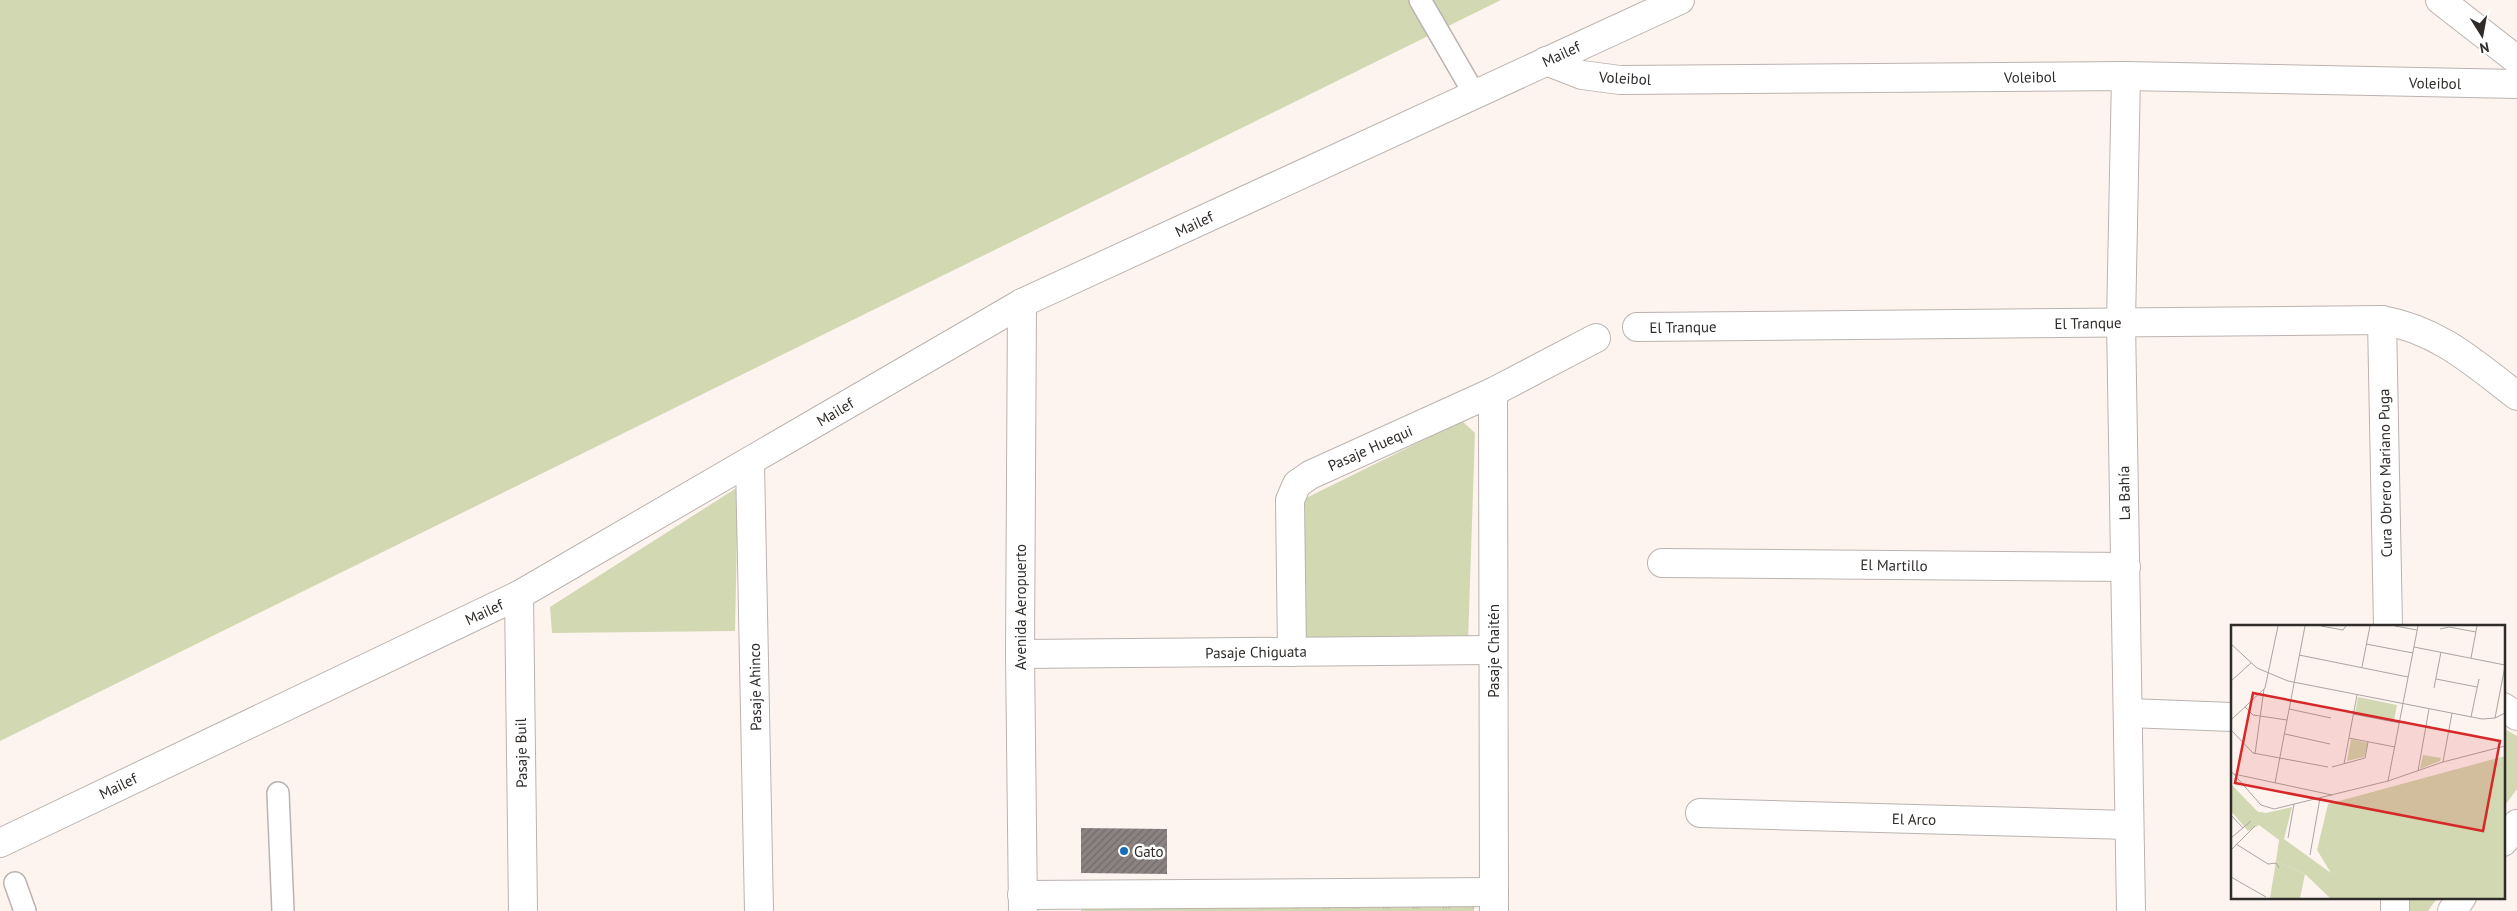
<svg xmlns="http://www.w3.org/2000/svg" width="2517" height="911" viewBox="0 0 2517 911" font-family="'PT Sans',sans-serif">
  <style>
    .grass { fill: #d2d8b2 }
    .park { fill: url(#park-tufts) }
    .building { fill: url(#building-hatch) }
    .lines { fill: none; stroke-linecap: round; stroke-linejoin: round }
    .lane-casing { stroke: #bbb3af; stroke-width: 24 }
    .street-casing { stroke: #bbb3af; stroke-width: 30 }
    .lane { stroke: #fff; stroke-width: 21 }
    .street { stroke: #fff; stroke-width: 28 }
    .poi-dot { fill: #146ebb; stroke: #fff; stroke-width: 2 }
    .labels { text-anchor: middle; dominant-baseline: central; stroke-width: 5; stroke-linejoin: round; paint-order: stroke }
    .street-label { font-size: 15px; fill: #2f2c2a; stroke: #fff }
    .poi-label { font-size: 15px; fill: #2f2c2a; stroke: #fff; text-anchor: start }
    .inset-road { fill: none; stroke: #aba4a1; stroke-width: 1 }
    .view { fill: #d62828; fill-opacity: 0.15; stroke: #d62828; stroke-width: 2.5 }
    .inset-edge { fill: none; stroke: #2f2c2a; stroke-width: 2.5 }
  </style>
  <defs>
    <pattern id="park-tufts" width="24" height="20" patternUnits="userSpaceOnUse" patternTransform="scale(1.25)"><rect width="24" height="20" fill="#d2d8b2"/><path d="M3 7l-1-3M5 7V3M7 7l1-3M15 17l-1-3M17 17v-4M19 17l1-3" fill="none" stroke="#b5ba99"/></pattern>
    <pattern id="building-hatch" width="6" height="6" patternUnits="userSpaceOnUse" patternTransform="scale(1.25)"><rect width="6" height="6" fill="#8b8282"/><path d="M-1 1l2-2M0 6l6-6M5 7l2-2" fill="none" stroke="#726b6b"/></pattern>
  </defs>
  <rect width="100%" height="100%" fill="#fdf4f0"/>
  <!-- grass -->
  <g class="grass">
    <path d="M0 0H1501L0 741Z"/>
    <path d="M1462 421 1475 433 1468 642 1298 643 1304 499Z"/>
    <path d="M738 487 735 631 552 633 550 607Z"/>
    <path d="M2503 728 2517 736V789L2503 808Z"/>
    <path d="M2407 897H2438L2428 911H2407Z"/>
  </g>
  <!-- park -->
  <path class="park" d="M1474 901V911H1081V908Z"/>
  <!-- building -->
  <path class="building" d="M1081 828 1167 829V874L1081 873Z"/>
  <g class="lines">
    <!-- lane casing -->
    <g class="lane-casing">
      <g id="lane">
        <path d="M1420 0 1475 95"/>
        <path d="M278 793 283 911"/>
        <path d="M15 883 25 911"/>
      </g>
    </g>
    <!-- street casing -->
    <g class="street-casing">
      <g id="street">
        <path d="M2440 0 2517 60"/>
        <path d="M1546 61 1582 75 1620 80 2126 76 2517 84"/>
        <path d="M2126 76 2121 322 2131 911"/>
        <path d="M1022 303 1020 654 1023 911"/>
        <path d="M2382 320 2388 626"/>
        <path d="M1637 327 2382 320C2438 330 2473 362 2517 396"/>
        <path d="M1493 392 1494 911"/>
        <path d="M750 463 759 911"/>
        <path d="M1662 563 2126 567"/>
        <path d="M519 595 523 911"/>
        <path d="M1292 652 1290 500 1297 484 1310 475 1493 392 1596 338"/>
        <path d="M1020 654 1493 650"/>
        <path d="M2503 707 2517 716"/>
        <path d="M2129 713 2232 717"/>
        <path d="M1700 813 2128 825"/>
        <path d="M2503 842 2517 824"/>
        <path d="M0 843 519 595 1022 303 1680 0"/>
        <path d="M1022 895 1494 892"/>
        <path d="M2395 897V911"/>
        <path d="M2452 911 2462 897"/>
      </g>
    </g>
    <!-- lane -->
    <use href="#lane" class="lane"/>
    <!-- street -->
    <use href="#street" class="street"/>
  </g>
  <!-- markers -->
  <circle class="poi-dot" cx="1124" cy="851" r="5"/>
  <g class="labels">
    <!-- street labels -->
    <g class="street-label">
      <text transform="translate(1561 54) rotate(-25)">Mailef</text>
      <text transform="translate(2030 77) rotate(-1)">Voleibol</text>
      <text transform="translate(1625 78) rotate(3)">Voleibol</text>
      <text transform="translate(2435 83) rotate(1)">Voleibol</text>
      <text transform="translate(1194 224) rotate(-25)">Mailef</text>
      <text transform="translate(2088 323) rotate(-1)">El Tranque</text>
      <text transform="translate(1683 327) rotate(-1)">El Tranque</text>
      <text transform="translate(835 412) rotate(-31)">Mailef</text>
      <text transform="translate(1370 448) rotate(-24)">Pasaje Huequi</text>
      <text transform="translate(2385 473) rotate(-91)">Cura Obrero Mariano Puga</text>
      <text transform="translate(2124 493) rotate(-91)">La Bahía</text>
      <text transform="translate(1894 565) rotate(1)">El Martillo</text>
      <text transform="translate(1020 607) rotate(-90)">Avenida Aeropuerto</text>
      <text transform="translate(484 612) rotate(-25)">Mailef</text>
      <text transform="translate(1493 651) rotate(-90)">Pasaje Chaitén</text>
      <text transform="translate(1256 652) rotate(-1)">Pasaje Chiguata</text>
      <text transform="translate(755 687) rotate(-91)">Pasaje Ahinco</text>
      <text transform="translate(521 753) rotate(-91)">Pasaje Buil</text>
      <text transform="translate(118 786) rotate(-26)">Mailef</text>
      <text transform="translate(1914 819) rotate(1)">El Arco</text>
    </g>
    <!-- poi labels -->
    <g class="poi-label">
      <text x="1134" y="851">Gato</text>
    </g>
  </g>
  <!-- overview -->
  <g transform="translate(2231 625)">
    <rect width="274" height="274" fill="#fdf4f0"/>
    <path d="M120 114 137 118 133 132 116 136ZM192 130 210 133 209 136 189 144ZM274 131V273H99L74 249 45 236 48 215 28 200 17 206 0 186V159L53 214 100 248 86 225 97 179Z" fill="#d2d8b2"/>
    <path d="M127 72 166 80 163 96 124 89ZM61 182 53 214 23 186 35 188ZM45 236 74 249 69 273H39Z" fill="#d2d8b2"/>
    <path class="inset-road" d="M90 1 112 5 115 1M164 1 186 5M209 4 218 2 245 7M0 19 26 43 57 56 251 94 264 93 274 88M135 19 182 28M183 22 274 40M68 30 177 52M240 33 246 1M131 42 139 1M205 54 246 62M0 56 20 38M203 63 210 27M14 82 22 90 56 95M58 84 100 93M122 89 169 98M240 92 248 54M264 93 274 41M0 95 34 63 47 1M0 105 22 128 97 142M54 109 99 119M118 113 164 122M24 129 33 64M212 137 221 88M113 139 126 70M101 142 134 133 137 117M0 146 30 180 43 184 157 156 212 137 274 121M187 146 198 84M3 149 101 170M157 156 187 1M44 158 74 1M0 190 12 203M0 213 20 196M57 213 63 179M5 219 37 239 45 238 48 243M0 225 24 201M79 230 89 173M0 252 35 272"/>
    <path class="view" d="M22 68 269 116 252 206 4 158Z"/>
    <rect width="274" height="274" class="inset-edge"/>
  </g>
  <!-- north arrow -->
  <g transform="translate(2482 35) rotate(169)" stroke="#ffffff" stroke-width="4" paint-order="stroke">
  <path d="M0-4L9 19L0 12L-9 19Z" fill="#2f2c2a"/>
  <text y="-8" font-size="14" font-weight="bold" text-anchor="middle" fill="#2f2c2a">N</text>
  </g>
</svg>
